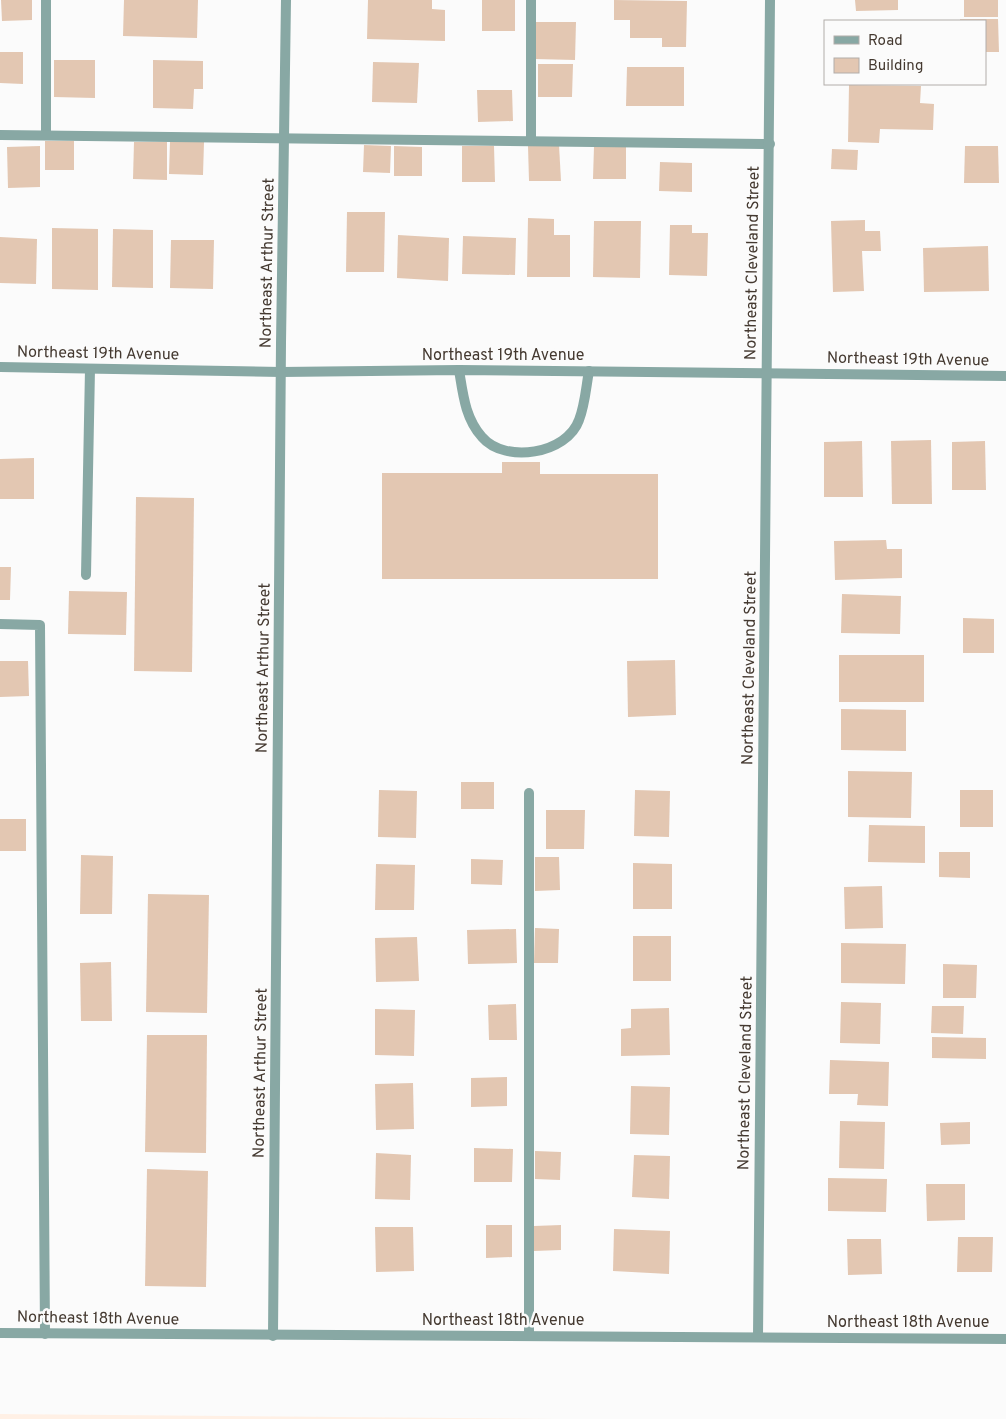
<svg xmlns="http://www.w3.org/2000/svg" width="1006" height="1419" viewBox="0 0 1006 1419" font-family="Overpass,sans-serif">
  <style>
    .built { fill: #fff0e5 }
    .building { fill: #e3c7b2 }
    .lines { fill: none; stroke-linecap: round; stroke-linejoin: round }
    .service { stroke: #88a8a4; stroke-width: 10 }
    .minor { stroke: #88a8a4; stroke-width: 10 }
    .tertiary { stroke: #88a8a4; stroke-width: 10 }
    .labels { text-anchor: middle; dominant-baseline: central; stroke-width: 5; stroke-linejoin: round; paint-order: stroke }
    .street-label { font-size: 16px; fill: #443930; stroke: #fbfbfb }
  </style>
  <rect width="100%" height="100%" fill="#fbfbfb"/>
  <!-- built -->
  <path class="built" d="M0 1414 557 1419H0Z"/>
  <!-- building -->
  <g class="building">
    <path d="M1 0H32V20L2 21Z"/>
    <path d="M124 0H198L197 38 123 36Z"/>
    <path d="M368 0H432V9L445 10V41L367 39Z"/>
    <rect x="482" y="0" width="33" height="31"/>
    <path d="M614 0 687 1 686 47H662V38H630V20H614Z"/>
    <path d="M855 0H898V10L856 11Z"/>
    <rect x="964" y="0" width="34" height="17"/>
    <path d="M960 19H998L999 52H985V21H960Z"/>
    <path d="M536 22H576L575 60 535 59Z"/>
    <path d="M0 52H23V84L0 83Z"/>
    <path d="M54 60H95V98L54 97Z"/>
    <path d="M153 60 203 61V89H194L193 109 153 108Z"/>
    <path d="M373 62 419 63 417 103 372 102Z"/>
    <path d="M538 64H573L572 97H538Z"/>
    <path d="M627 67H684V106H626Z"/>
    <path d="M849 85 921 86 920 103 934 104 933 130 880 129 879 143 848 142Z"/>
    <path d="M477 90H512L513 121 478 122Z"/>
    <rect x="45" y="141" width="29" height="29"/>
    <path d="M170 141 204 142 203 175 169 174Z"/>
    <path d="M134 142H167V180L133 179Z"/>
    <path d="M364 145 391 146 390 173 363 172Z"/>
    <path d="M559 145 561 181H529L528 146Z"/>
    <path d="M40 146V187L8 188 7 147Z"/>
    <path d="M394 146 422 147V176H394Z"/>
    <path d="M462 146H494L495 182H462Z"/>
    <path d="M594 146H626V179H593Z"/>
    <path d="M965 146H998L999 183H964Z"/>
    <path d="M832 149 858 150 857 170 831 169Z"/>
    <path d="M660 162 692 163V192L659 191Z"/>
    <path d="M347 212H385L384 272H346Z"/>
    <path d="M528 218 554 219V235H570V277H527Z"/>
    <path d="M865 220V231H880L881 251H862L864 291 833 292 831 221Z"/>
    <path d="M594 221H641L640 278 593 277Z"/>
    <path d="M670 225H692V233H708L707 276 669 275Z"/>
    <path d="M52 228 98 229V290L52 289Z"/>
    <path d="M113 229 153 230V288L112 287Z"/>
    <path d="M398 235 449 238 448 281 397 278Z"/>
    <path d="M463 236 516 238 515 275 462 274Z"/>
    <path d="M0 237 37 239 36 284 0 283Z"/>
    <path d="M171 240H214L213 289 170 288Z"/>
    <path d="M988 246 989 291 924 292 923 248Z"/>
    <path d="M931 440 932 504H892L891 441Z"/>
    <path d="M862 441 863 497H824V442Z"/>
    <path d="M985 441 986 490H952V442Z"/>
    <path d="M34 458V499H0V459Z"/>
    <path d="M502 462H540V474H658V579H382V473H502Z"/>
    <path d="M136 497 194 498 192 672 134 671Z"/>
    <path d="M886 540 887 549H902V578L835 580 834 541Z"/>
    <path d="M0 567H11L10 600H0Z"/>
    <path d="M69 591 127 592 126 635 68 634Z"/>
    <path d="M842 594 901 596 900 634 841 633Z"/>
    <path d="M963 618 994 619V653H963Z"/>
    <rect x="839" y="655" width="85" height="47"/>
    <path d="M675 660 676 715 628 717 627 661Z"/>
    <path d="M0 661H28L29 696 0 697Z"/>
    <path d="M841 709 906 710V751L841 750Z"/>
    <path d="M848 771 912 772 911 818 848 817Z"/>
    <rect x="461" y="782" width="33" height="27"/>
    <path d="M379 790 417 791 416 838 378 837Z"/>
    <path d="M635 790 670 791 669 837 634 836Z"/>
    <rect x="960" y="790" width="33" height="37"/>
    <path d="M546 810H585L584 849H546Z"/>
    <rect x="0" y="819" width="26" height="32"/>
    <path d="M869 825 925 826V863L868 862Z"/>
    <path d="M939 852H970V878L939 877Z"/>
    <path d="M81 855 113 856 112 914H80Z"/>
    <path d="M535 857H559L560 890 535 891Z"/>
    <path d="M471 859 503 860 502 885 471 884Z"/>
    <path d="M633 863 672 864V909H633Z"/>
    <path d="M376 864 415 865 414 910H375Z"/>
    <path d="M882 886 883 928 845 929 844 887Z"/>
    <path d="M148 894 209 895 207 1013 146 1012Z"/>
    <path d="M535 928 559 929 558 963H534Z"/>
    <path d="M516 929 517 963 468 964 467 930Z"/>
    <rect x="633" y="936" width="38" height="45"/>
    <path d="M417 937 419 981 376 982 375 938Z"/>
    <path d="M841 943 906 944 905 984 841 983Z"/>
    <path d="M111 962 112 1021H81L80 963Z"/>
    <path d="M943 964 977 965 976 998H943Z"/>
    <path d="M841 1002 881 1003 880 1044 840 1043Z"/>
    <path d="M516 1004 517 1040H489L488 1005Z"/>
    <path d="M932 1006H964L963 1034 931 1033Z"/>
    <path d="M669 1008 670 1055 621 1056V1029L631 1028V1009Z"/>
    <path d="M375 1009 415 1010 414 1056 375 1055Z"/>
    <path d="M147 1035H207L206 1153 145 1152Z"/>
    <path d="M932 1037 986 1038V1059L932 1058Z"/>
    <path d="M830 1060 889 1062 888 1106 857 1105 858 1094H829Z"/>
    <path d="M507 1077V1106L471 1107V1078Z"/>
    <path d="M413 1083 414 1129 376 1130 375 1084Z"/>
    <path d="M631 1086 670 1087 669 1135 630 1134Z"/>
    <path d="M840 1121 885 1122 884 1169 839 1168Z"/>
    <path d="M970 1122V1144L941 1145 940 1123Z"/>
    <path d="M474 1148 513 1149 512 1182H474Z"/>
    <path d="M535 1151 561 1152 560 1180 535 1179Z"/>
    <path d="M376 1153 411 1155 410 1200 375 1199Z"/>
    <path d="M634 1155 670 1156 669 1199 632 1197Z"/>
    <path d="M147 1169 208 1171 206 1287 145 1286Z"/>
    <path d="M828 1178 887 1179 886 1212 828 1211Z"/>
    <path d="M926 1184H965V1220L927 1221Z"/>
    <path d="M486 1225H512V1257L486 1258Z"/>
    <path d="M561 1225V1250L534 1251V1226Z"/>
    <path d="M375 1227H413L414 1271 376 1272Z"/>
    <path d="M614 1229 670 1231 669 1274 613 1271Z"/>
    <path d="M958 1237H993L992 1272H957Z"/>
    <path d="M847 1239H881L882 1274 848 1275Z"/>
  </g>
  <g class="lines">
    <!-- service -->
    <g class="service">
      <path d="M46 0V135"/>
      <path d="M0 135 770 144"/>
      <path d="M531 141V0"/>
      <path d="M459 370C463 394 465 418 482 437 505 464 567 454 579 420 585 405 586 387 589 371"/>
      <path d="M86 575 90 369"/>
      <path d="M0 624 40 625 45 1334"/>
      <path d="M529 1336V793"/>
    </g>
    <!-- minor -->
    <g class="minor">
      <path d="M0 367 281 372 459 370 1006 376"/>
      <path d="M273 1336 281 343 286 0"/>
      <path d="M758 1337 770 0"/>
    </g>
    <!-- tertiary -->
    <path class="tertiary" d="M0 1333 1006 1339"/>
  </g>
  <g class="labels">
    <!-- street labels -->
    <g class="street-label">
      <text transform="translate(268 263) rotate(-89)">Northeast Arthur Street</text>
      <text transform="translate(753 263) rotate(-89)">Northeast Cleveland Street</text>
      <text transform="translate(98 354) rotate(1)">Northeast 19th Avenue</text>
      <text x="503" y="356">Northeast 19th Avenue</text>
      <text transform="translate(908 360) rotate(1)">Northeast 19th Avenue</text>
      <text transform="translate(264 668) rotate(-89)">Northeast Arthur Street</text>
      <text transform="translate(750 668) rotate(-89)">Northeast Cleveland Street</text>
      <text transform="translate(261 1073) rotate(-89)">Northeast Arthur Street</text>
      <text transform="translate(746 1073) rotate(-89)">Northeast Cleveland Street</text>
      <text transform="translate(98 1319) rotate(1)">Northeast 18th Avenue</text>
      <text x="503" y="1321">Northeast 18th Avenue</text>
      <text x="908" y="1323">Northeast 18th Avenue</text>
    </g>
  </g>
  <!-- legend -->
  <rect x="824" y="20" width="162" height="65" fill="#fbfbfb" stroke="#b2adaa"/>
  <rect x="834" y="36" width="25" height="8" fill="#88a8a4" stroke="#b2adaa"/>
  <text x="868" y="45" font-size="15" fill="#443930">Road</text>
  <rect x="834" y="58" width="25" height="15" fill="#e3c7b2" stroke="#b2adaa"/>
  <text x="868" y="70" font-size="15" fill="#443930">Building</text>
</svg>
